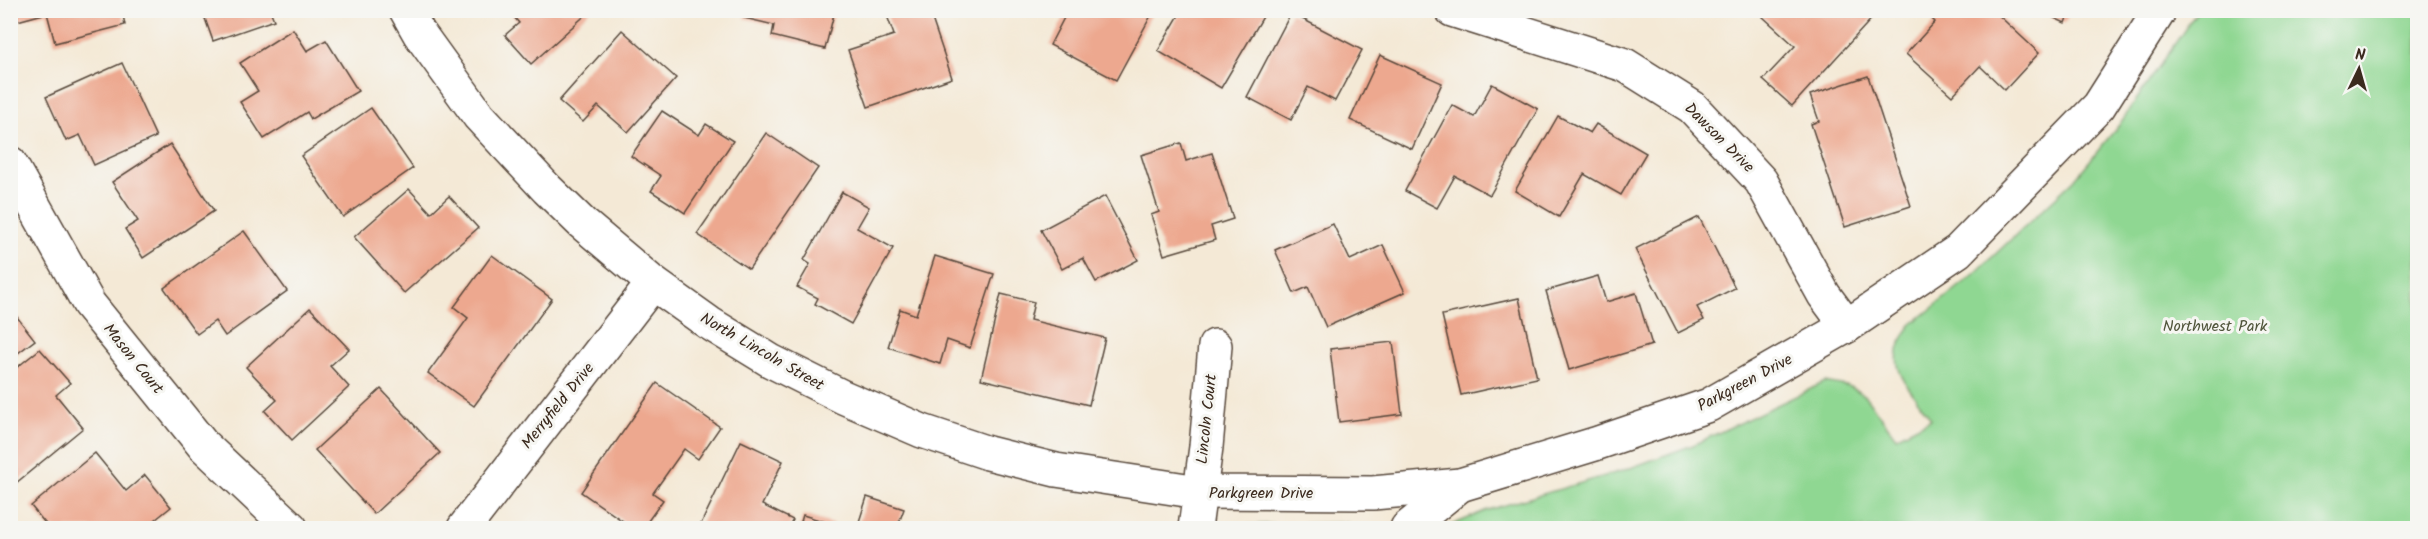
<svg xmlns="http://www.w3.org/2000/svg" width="2428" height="539" viewBox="0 0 2428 539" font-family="Kalam,sans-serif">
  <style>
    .green { fill: #8fd792; stroke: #658058; stroke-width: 1.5 }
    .building { fill: #eda88f }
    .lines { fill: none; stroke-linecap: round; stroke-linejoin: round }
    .minor-casing { stroke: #57473a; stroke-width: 36 }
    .minor { stroke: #fff; stroke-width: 33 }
    .labels { text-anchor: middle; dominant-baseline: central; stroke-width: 6; stroke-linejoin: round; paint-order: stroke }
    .street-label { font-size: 16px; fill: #3b2a1e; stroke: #f6f6f2 }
    .park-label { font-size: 16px; fill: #50553b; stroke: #f6f6f2 }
  </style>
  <rect width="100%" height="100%" fill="#f6f6f2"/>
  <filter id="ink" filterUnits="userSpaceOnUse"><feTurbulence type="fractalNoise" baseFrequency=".0167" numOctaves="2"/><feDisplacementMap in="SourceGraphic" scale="12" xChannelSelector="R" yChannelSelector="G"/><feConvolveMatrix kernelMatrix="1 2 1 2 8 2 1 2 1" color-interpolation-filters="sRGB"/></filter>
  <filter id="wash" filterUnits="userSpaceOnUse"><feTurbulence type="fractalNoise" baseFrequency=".008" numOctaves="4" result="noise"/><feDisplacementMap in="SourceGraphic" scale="24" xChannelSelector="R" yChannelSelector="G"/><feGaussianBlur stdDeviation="1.35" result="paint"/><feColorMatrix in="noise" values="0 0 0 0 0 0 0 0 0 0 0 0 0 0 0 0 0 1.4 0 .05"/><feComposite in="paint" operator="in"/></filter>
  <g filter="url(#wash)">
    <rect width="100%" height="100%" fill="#f4e9d6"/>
    <!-- green -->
    <g class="green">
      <path d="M2198 10 2417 11V528H1445L1485 511 1622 471 1693 445 1825 382 1851 387 1865 396 1896 437 1931 419C1910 386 1879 365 1911 325L1971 277 2074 180 2119 125Z"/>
      <path d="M1348 523 1354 528H1237L1243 525Z"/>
    </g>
    <g id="blocks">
      <!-- building -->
      <g class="building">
        <path d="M10 10H122L125 25 55 43 47 13 10 23Z"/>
        <path d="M202 10H270L274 20 213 41Z"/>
        <path d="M508 10H591L531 64 505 35 519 23Z"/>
        <path d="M746 10H835L825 49 772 36 774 25 744 18Z"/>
        <path d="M885 10H929L952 78 868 107 848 50 894 35Z"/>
        <path d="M1068 10H1154L1116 80 1050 45Z"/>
        <path d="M1182 10H1267L1221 88 1158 51Z"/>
        <path d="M1767 10H1873L1876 14 1792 106 1763 80 1795 46 1762 16Z"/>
        <path d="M1928 10H1993L2039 53 2005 90 1980 66 1952 96 1906 54 1935 22 1926 13Z"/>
        <path d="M2037 10H2070L2065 23Z"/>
        <path d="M1291 13 1362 50 1335 101 1308 87 1291 120 1247 97Z"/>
        <path d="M293 29 307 51 326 40 358 91 311 119 307 112 264 139 240 102 258 91 240 63Z"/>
        <path d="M622 30 676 78 628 132 598 106 583 122 559 101Z"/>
        <path d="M1380 55 1442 83 1412 149 1350 120Z"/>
        <path d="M122 63 156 137 94 165 80 135 66 141 46 97Z"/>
        <path d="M1868 76 1911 206 1845 227 1811 124 1819 121 1810 95Z"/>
        <path d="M1492 84 1538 109 1490 195 1455 176 1437 208 1405 191 1452 105 1474 117Z"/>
        <path d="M371 108 413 168 343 217 301 156Z"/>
        <path d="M662 111 699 135 706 124 733 141 685 213 651 191 661 176 631 156Z"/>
        <path d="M1558 116 1590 133 1596 124 1646 153 1621 195 1584 174 1559 217 1515 191Z"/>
        <path d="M766 133 818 168 749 269 697 234Z"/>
        <path d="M1181 143 1186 161 1212 153 1233 219 1211 226 1215 240 1164 255 1151 215 1159 212 1141 155Z"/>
        <path d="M170 144 214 211 143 258 125 229 138 221 112 182Z"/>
        <path d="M409 189 431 213 449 196 478 228 404 293 354 237Z"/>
        <path d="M842 192 869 207 857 228 893 248 851 324 815 304 818 298 797 287 810 264 804 260Z"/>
        <path d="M1105 196 1138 260 1096 282 1083 258 1062 269 1041 230Z"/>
        <path d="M1699 217 1735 288 1697 307 1704 320 1678 333 1635 249Z"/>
        <path d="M1333 224 1350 260 1383 245 1405 292 1326 327 1308 287 1294 293 1275 250Z"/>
        <path d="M244 231 287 291 225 336 215 321 197 334 164 288Z"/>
        <path d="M492 255 552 299 474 406 428 373 468 318 454 307Z"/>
        <path d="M935 256 994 274 970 348 947 340 940 364 888 347 900 309 916 315Z"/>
        <path d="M1598 276 1606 302 1636 293 1652 345 1569 370 1546 291Z"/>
        <path d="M1001 294 1034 302 1030 320 1105 338 1089 405 981 379Z"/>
        <path d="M1519 298 1537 378 1461 395 1442 315Z"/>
        <path d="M10 308 35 340 10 359Z"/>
        <path d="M310 308 349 349 330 366 349 387 292 440 265 411 277 400 246 367Z"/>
        <path d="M1393 342 1402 414 1339 422 1330 349Z"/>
        <path d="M40 349 70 383 56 395 83 428 16 483 10 477V373Z"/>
        <path d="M657 383 720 427 698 459 684 449 653 493 663 500 643 528H633L581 492Z"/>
        <path d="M381 389 440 453 374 514 315 450Z"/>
        <path d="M741 441 783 461 762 505 793 520 788 528H699Z"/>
        <path d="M95 453 126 491 145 475 171 507 145 528H49L31 506Z"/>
        <path d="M867 497 904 509 897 528H857Z"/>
        <path d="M803 515 845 528H799Z"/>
      </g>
    </g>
  </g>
  <g filter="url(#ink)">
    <use href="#blocks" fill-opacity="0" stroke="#57473a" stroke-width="1.5"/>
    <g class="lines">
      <!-- minor casing -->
      <g class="minor-casing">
        <g id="minor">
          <path d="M406 10 419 33 479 116 547 189 582 223 653 283 709 323 771 361 843 397 922 431 988 453 1056 470 1199 492 1373 493 1460 485 1595 444 1709 405 1847 326 1958 251 2099 106 2160 10"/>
          <path d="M1452 10 1625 65 1692 107 1761 181 1824 295 1847 326"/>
          <path d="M10 163 89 304 203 445 291 528"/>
          <path d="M464 528 653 283"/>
          <path d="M1195 528 1206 447 1215 346"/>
          <path d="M1407 528 1460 485"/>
        </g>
      </g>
      <!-- minor -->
      <use href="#minor" class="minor"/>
    </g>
  </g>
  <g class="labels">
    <!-- street labels -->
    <g class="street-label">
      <text transform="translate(1719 138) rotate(45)">Dawson Drive</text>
      <text transform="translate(762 352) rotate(30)">North Lincoln Street</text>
      <text transform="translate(133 359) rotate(51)">Mason Court</text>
      <text transform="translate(1745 383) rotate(-28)">Parkgreen Drive</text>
      <text transform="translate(558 406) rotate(-51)">Merryfield Drive</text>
      <text transform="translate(1207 419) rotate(-84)">Lincoln Court</text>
      <text x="1261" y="493">Parkgreen Drive</text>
    </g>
    <!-- park labels -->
    <g class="park-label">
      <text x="2215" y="326">Northwest Park</text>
    </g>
  </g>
  <!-- margin -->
  <rect width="2428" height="539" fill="none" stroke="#f6f6f2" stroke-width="36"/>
  <!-- north arrow -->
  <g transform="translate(2359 69) rotate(5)" stroke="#f6f6f2" stroke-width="4.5" paint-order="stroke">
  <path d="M0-4.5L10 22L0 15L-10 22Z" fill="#3b2a1e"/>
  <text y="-9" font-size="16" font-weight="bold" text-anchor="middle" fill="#3b2a1e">N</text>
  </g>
</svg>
